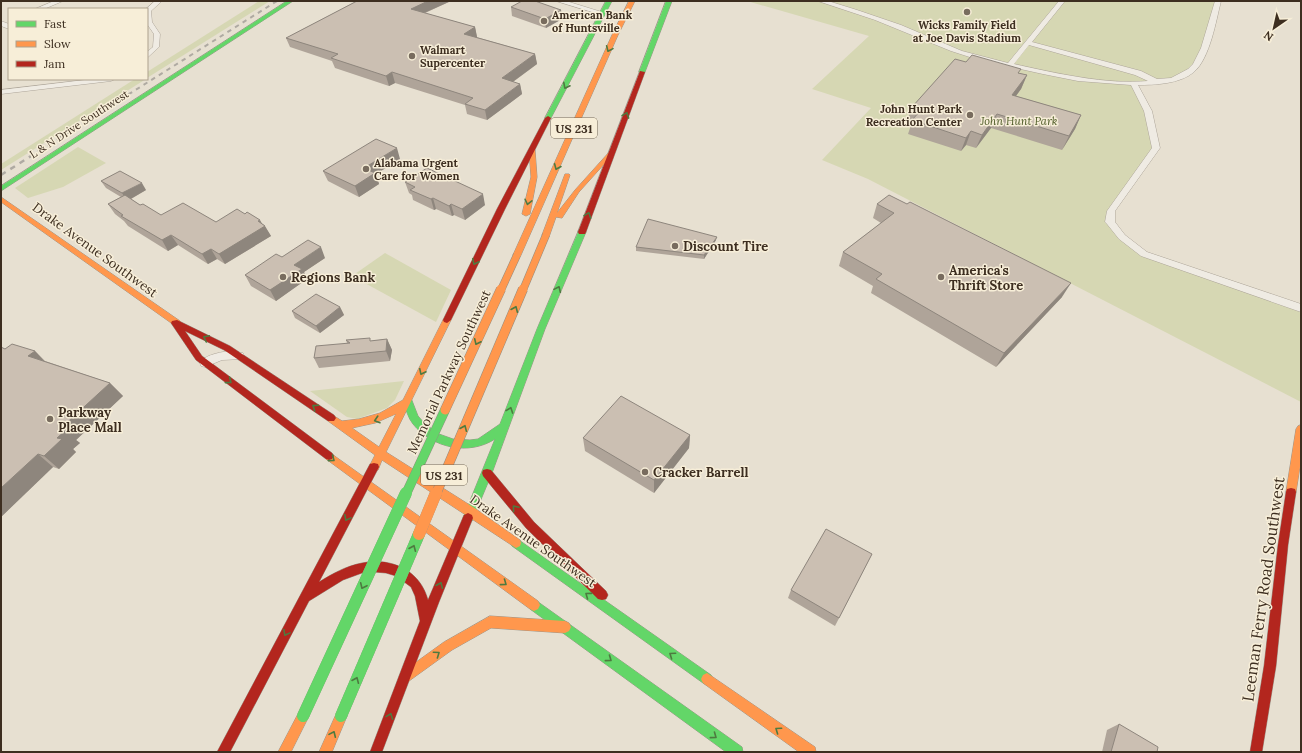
<svg xmlns="http://www.w3.org/2000/svg" width="1302" height="753" viewBox="0 0 1302 753" font-family="Lora,serif">
  <style>
    .green { fill: #d6d7b3 }
    .lines { fill: none; stroke-linecap: round; stroke-linejoin: round }
    .street-casing { stroke: #ada599; stroke-width: 1 }
    .fast-casing { stroke: #9c958a; stroke-width: 1 }
    .slow-casing { stroke: #9c958a; stroke-width: 1 }
    .jam-casing { stroke: #9c958a; stroke-width: 1 }
    .street { fill: #efebe3; fill-rule: evenodd }
    .fast { fill: #63d668; fill-rule: evenodd }
    .slow { fill: #ff974d; fill-rule: evenodd }
    .jam { fill: #b3261e; fill-rule: evenodd }
    .rail-far1 { stroke: #afaaa2; stroke-width: 2; stroke-dasharray: 4.5 4.5; stroke-linecap: butt }
    .rail { stroke: #afaaa2; stroke-width: 2.5; stroke-dasharray: 5.5 5.5; stroke-linecap: butt }
    .fast-bridge-far1-casing { stroke: #928b80; stroke-width: 10; stroke-linecap: butt }
    .fast-bridge-casing { stroke: #928b80; stroke-width: 12; stroke-linecap: butt }
    .slow-bridge-far2-casing { stroke: #928b80; stroke-width: 8; stroke-linecap: butt }
    .slow-bridge-far1-casing { stroke: #928b80; stroke-width: 10; stroke-linecap: butt }
    .slow-bridge-casing { stroke: #928b80; stroke-width: 12; stroke-linecap: butt }
    .fast-bridge-far1 { stroke: #63d668; stroke-width: 9 }
    .fast-bridge { stroke: #63d668; stroke-width: 12 }
    .slow-bridge-far2 { stroke: #ff974d; stroke-width: 7 }
    .slow-bridge-far1 { stroke: #ff974d; stroke-width: 9 }
    .slow-bridge { stroke: #ff974d; stroke-width: 12 }
    .wall { fill: #afa499 }
    .shaded-wall { fill: #8e867d }
    .building { fill: #cbbfb2; stroke: #8e867d }
    .oneway { stroke: #4e7a40 }
    .poi-dot { fill: #786c5e; stroke: #f7eed8; stroke-width: 1.5 }
    .labels { text-anchor: middle; dominant-baseline: central; stroke-width: 3; stroke-linejoin: round; paint-order: stroke }
    .far-poi-label { font-size: 11px; font-weight: bold; fill: #3d2e20; stroke: #f7eed8; text-anchor: start }
    .far-park-label { font-size: 11px; font-style: italic; fill: #4d5a26; stroke: #f7eed8 }
    .far-street-label { font-size: 11px; fill: #3d2e20; stroke: #f7eed8 }
    .shield { fill: #f7eed8; stroke: #756857; stroke-width: 1 }
    .shield-label { font-size: 12px; font-weight: bold; fill: #3d2e20 }
    .poi-label { font-size: 13px; font-weight: bold; fill: #3d2e20; stroke: #f7eed8; text-anchor: start }
    .street-label { font-size: 13px; fill: #3d2e20; stroke: #f7eed8 }
    .near-street-label { font-size: 16px; fill: #3d2e20; stroke: #f7eed8 }
  </style>
  <rect width="100%" height="100%" fill="#e7e0d1"/>
  <!-- green -->
  <g class="green">
    <path d="M259 1H270L147 78V72Z"/>
    <path d="M747 1H1218L1200 59 1191 71 1174 80 1134 84 1148 111 1156 148 1117 203 1110 222 1144 254 1301 308V402L868 179 822 160 871 108 812 89 869 36Z"/>
    <path d="M135 79H146L1 170V164Z"/>
    <path d="M78 147 106 163 63 187 28 198 15 188Z"/>
    <path d="M385 253 451 290 436 322 352 276Z"/>
    <path d="M404 381 395 400 387 408 357 419 347 417 310 391Z"/>
  </g>
  <g class="lines">
    <!-- street casing -->
    <g class="street-casing">
      <g id="street">
        <path d="M54 1H63L44 9H35Z"/>
        <path d="M155 1H162L151 11 152 22 160 34 159 47 147 58V52L153 47 154 34 147 24V9H146Z"/>
        <path d="M556 1H566L605 13 602 15Z"/>
        <path d="M818 1H828L857 10 901 25 962 51 1008 63 1059 1H1065L1032 42 1141 71 1157 79 1171 78 1188 69 1193 64 1201 48 1215 1H1221C1216 21 1210 58 1194 72 1180 84 1155 85 1138 85L1152 111 1160 148 1115 211V222L1125 235 1147 252 1301 304V312L1141 256 1119 239 1107 224 1105 222 1107 211 1152 148 1144 111 1131 85 1078 81 1043 74 979 60 951 51 875 20ZM1029 45 1135 75 1148 81C1107 85 1055 73 1014 64Z"/>
        <path d="M1 21 9 24V29L1 26Z"/>
        <path d="M93 79H115L111 81 1 94V90Z"/>
        <path d="M230 351 243 353 244 356 243 359 222 360 205 367 201 366 200 363C204 355 221 352 230 351Z"/>
      </g>
    </g>
    <!-- fast casing -->
    <g class="fast-casing">
      <g id="fast">
        <path d="M287 1H293L1 191V186Z"/>
        <path d="M606 1H612L551 118 546 119 545 118Z"/>
        <path d="M666 1H672L645 72 640 73 639 72Z"/>
        <path d="M579 230H585L586 232 545 329 492 473 472 521 468 523 464 521 463 518 495 439C469 456 432 448 413 424 408 418 406 409 403 401L405 398H411L418 416 425 424 439 434 453 439 470 440 478 439 500 424 537 329Z"/>
        <path d="M516 538 711 675 713 679 711 683 707 685 703 683 512 546 511 543 512 540Z"/>
        <path d="M534 599 742 747 743 752H726L530 609 528 605 530 601Z"/>
      </g>
    </g>
    <!-- slow casing -->
    <g class="slow-casing">
      <g id="slow">
        <path d="M629 1H635L618 35 521 255 520 257H514L513 255 612 35Z"/>
        <path d="M532 148 535 150 537 177 530 214 526 216 522 214 531 177 529 150Z"/>
        <path d="M613 149 616 151 615 152 579 192 562 218 556 217 549 237H543L542 235 565 174H569L570 175 557 213 575 190 611 150Z"/>
        <path d="M1 197 180 321 181 323 180 325H174L1 202Z"/>
        <path d="M447 317 451 320 386 452 476 509 520 540 521 543 520 546 516 548 382 460 378 470 374 471 370 470 369 467 375 455 328 421 326 418 328 415 331 414 342 421 359 419 380 413 403 400 443 320ZM396 414 379 447 352 428 375 423Z"/>
        <path d="M1301 425V460L1296 492 1295 495 1291 496 1287 495 1286 492 1296 429 1298 426Z"/>
        <path d="M329 452 538 601 540 605 538 609 534 611 530 609 326 459 324 456 326 453Z"/>
        <path d="M490 616 565 621 569 623 571 627 569 631 565 633 491 628 452 650 409 681 405 683 401 681 399 677 401 673 444 642Z"/>
        <path d="M707 673 815 747 816 752H799L703 683 701 679 703 675Z"/>
        <path d="M303 710 307 712 309 716 291 752H278L299 712Z"/>
        <path d="M341 710 345 712 347 716 332 752H319L337 712Z"/>
      </g>
    </g>
    <!-- jam casing -->
    <g class="jam-casing">
      <g id="jam">
        <path d="M640 71 645 72 586 232 585 234H579L578 232Z"/>
        <path d="M548 116 551 118 505 209 451 320 447 323 444 322 443 320 497 209 545 118Z"/>
        <path d="M177 320 230 346 334 415 336 418 334 421H328L224 350 185 331 202 356 332 453 334 456 332 459 329 460 326 459 196 360 171 323 172 321Z"/>
        <path d="M374 463 378 464 379 467 319 582C332 574 346 566 362 563 391 557 420 570 428 600L464 515 468 513 472 515 473 518 439 602 382 752H370L420 621 415 596 411 587 396 576 386 573 374 572 362 573 343 580 309 601 230 752H217L370 464Z"/>
        <path d="M487 469 491 470 534 522 606 591 608 595 606 599 602 600 598 599 526 528 483 476 482 473 483 470Z"/>
        <path d="M1291 488 1295 489 1296 492 1288 545 1276 666 1262 752H1250L1264 666 1278 545 1286 492 1287 489Z"/>
      </g>
    </g>
    <!-- street -->
    <use href="#street" class="street"/>
    <!-- fast -->
    <use href="#fast" class="fast"/>
    <!-- slow -->
    <use href="#slow" class="slow"/>
    <!-- jam -->
    <use href="#jam" class="jam"/>
    <!-- rail-far1 -->
    <path class="rail-far1" d="M75 128 277 1"/>
    <!-- rail -->
    <path class="rail" d="M1 175 77 127"/>
    <!-- fast-bridge-far1 casing -->
    <g class="fast-bridge-far1-casing">
      <path id="fast-bridge-far1" d="M406 494 445 410"/>
    </g>
    <!-- fast-bridge casing -->
    <g class="fast-bridge-casing">
      <g id="fast-bridge">
        <path d="M303 716 406 493"/>
        <path d="M341 716 419 534"/>
      </g>
    </g>
    <!-- slow-bridge-far2 casing -->
    <g class="slow-bridge-far2-casing">
      <g id="slow-bridge-far2">
        <path d="M501 290 517 255"/>
        <path d="M523 290 546 235"/>
      </g>
    </g>
    <!-- slow-bridge-far1 casing -->
    <g class="slow-bridge-far1-casing">
      <g id="slow-bridge-far1">
        <path d="M445 410 501 289"/>
        <path d="M436 494 523 289"/>
      </g>
    </g>
    <!-- slow-bridge casing -->
    <g class="slow-bridge-casing">
      <path id="slow-bridge" d="M419 534 436 493"/>
    </g>
    <!-- fast-bridge-far1 -->
    <use href="#fast-bridge-far1" class="fast-bridge-far1"/>
    <!-- fast-bridge -->
    <use href="#fast-bridge" class="fast-bridge"/>
    <!-- slow-bridge-far2 -->
    <use href="#slow-bridge-far2" class="slow-bridge-far2"/>
    <!-- slow-bridge-far1 -->
    <use href="#slow-bridge-far1" class="slow-bridge-far1"/>
    <!-- slow-bridge -->
    <use href="#slow-bridge" class="slow-bridge"/>
  </g>
  <!-- wall -->
  <g class="wall">
    <path d="M357 1H451L425 13 475 27 477 37H476L535 54 537 64 513 82 520 84 522 94 487 120 467 114 465 105 395 83 389 86 335 68 332 61 290 47 286 38Z"/>
    <path d="M511 7 561 10 562 19 546 28 512 16Z"/>
    <path d="M966 62 1019 73 1027 75 1021 89 1016 96 1081 115 1075 129 1062 150 991 128 976 148 966 145 961 151 908 134 912 122 907 121 912 107Z"/>
    <path d="M400 159 376 174 379 184 359 197 328 181 323 171Z"/>
    <path d="M101 181 146 190 131 199 140 205 161 215 216 222 263 224 271 236 225 264 217 259 208 264 178 245 168 251 128 226 124 221 115 214 108 204 121 197 106 188Z"/>
    <path d="M405 182 485 205 465 220 454 215 452 216 436 209 434 210 413 200 412 195 409 193Z"/>
    <path d="M877 204 1062 297 996 367 871 293 873 286 839 266 843 252 881 223 873 218Z"/>
    <path d="M716 240 704 259 636 251V247Z"/>
    <path d="M282 257 325 258 304 272 307 279 276 301 251 286 245 275Z"/>
    <path d="M340 307 344 315 320 333 295 318 292 311Z"/>
    <path d="M387 339 392 350 390 361 319 368 314 358 347 343 346 340 371 341Z"/>
    <path d="M5 349 35 351 45 361 110 383 123 396 76 440 80 443 73 449 76 452 59 469 53 467 1 517Z"/>
    <path d="M690 435 689 448 654 493 585 451 583 438Z"/>
    <path d="M872 554 835 626 788 598 791 590Z"/>
    <path d="M1119 724 1157 752H1102L1107 730Z"/>
  </g>
  <!-- shaded-wall -->
  <g class="shaded-wall">
    <path d="M428 1H451L413 18 411 9Z"/>
    <path d="M561 10 562 19 546 28 545 19Z"/>
    <path d="M475 27 477 37 466 43 464 34Z"/>
    <path d="M535 54 537 64 503 89 502 78Z"/>
    <path d="M392 72 395 83 389 86 386 76Z"/>
    <path d="M1027 75 1021 89 1007 108 1012 95Z"/>
    <path d="M520 84 522 94 487 120 485 110Z"/>
    <path d="M997 114 991 128 976 148 982 135Z"/>
    <path d="M1081 115 1075 129 1062 150 1069 136Z"/>
    <path d="M971 131 966 145 961 151 966 138Z"/>
    <path d="M397 148 400 159 376 174 379 184 359 197 355 186 364 168Z"/>
    <path d="M142 183 146 190 127 201 122 193Z"/>
    <path d="M483 194 485 205 465 220 462 209Z"/>
    <path d="M433 198 436 209 434 210 431 199Z"/>
    <path d="M451 204 454 215 452 216 449 206Z"/>
    <path d="M260 220 264 227 265 226 271 236 225 264 219 254Z"/>
    <path d="M171 235 178 245 168 251 162 240Z"/>
    <path d="M717 237 716 240 704 259V255Z"/>
    <path d="M321 247 325 258 304 272 307 279 276 301 270 290 294 265Z"/>
    <path d="M211 249 217 259 208 264 202 254Z"/>
    <path d="M1071 283 1062 297 996 367 1004 353Z"/>
    <path d="M340 307 344 315 320 333 316 326Z"/>
    <path d="M387 339 392 350 390 361 386 351Z"/>
    <path d="M35 351 48 365 28 356Z"/>
    <path d="M110 383 123 396 76 440 80 443 73 449 76 452 59 469 44 456 57 438 61 428Z"/>
    <path d="M690 435 689 448 654 493V480Z"/>
    <path d="M38 454 53 467 1 517V488Z"/>
  </g>
  <!-- building -->
  <g class="building">
    <path d="M357 1H428L411 9 475 27 464 34 535 54 502 78 520 84 485 110 465 104 473 98 392 72 386 76 331 58 338 54 286 38Z"/>
    <path d="M522 1H535L561 10 545 19 511 7Z"/>
    <path d="M972 55 1021 69 1018 73 1027 75 1012 95 1081 115 1069 136 997 114 982 135 971 131 966 138 912 120 921 110 912 107 955 59 966 62Z"/>
    <path d="M376 139 397 148 364 168 375 173 355 186 323 171Z"/>
    <path d="M427 168 483 194 462 209 451 204 449 206 433 198 431 199 410 190 415 187 405 182Z"/>
    <path d="M120 171 142 183 122 193 101 181Z"/>
    <path d="M125 195 140 205 143 204 161 215 183 203 216 222 237 209 245 214 247 212 260 220 258 221 265 226 219 254 211 249 202 254 171 235 162 240 121 216 123 215 108 204Z"/>
    <path d="M889 195 907 204 910 202 1071 283 1004 353 876 279 882 274 843 252 894 213 877 204Z"/>
    <path d="M648 219 717 237 704 255 636 247Z"/>
    <path d="M308 240 321 247 294 265 302 269 270 290 245 275 276 254 282 257Z"/>
    <path d="M316 294 340 307 316 326 292 311Z"/>
    <path d="M370 338V341L387 339 386 351 314 358 316 346 350 343 346 340Z"/>
    <path d="M12 344 35 351 28 356 110 383 61 428 66 430 57 438 62 439 44 456 38 454 1 488V347L5 349Z"/>
    <path d="M621 396 690 435 654 480 583 438Z"/>
    <path d="M826 529 872 554 839 618 791 590Z"/>
    <path d="M1119 724 1158 747 1157 752H1111Z"/>
  </g>
  <!-- one-way arrows -->
  <defs><path id="oneway-chevron" d="M-2-3.5L2.5 0L-2 3.5" fill="none" stroke-width="1.6" stroke-linecap="round" stroke-linejoin="round"/></defs>
  <g class="oneway">
    <use href="#oneway-chevron" transform="translate(609 49) rotate(114)"/>
    <use href="#oneway-chevron" transform="translate(566 86) rotate(117)"/>
    <use href="#oneway-chevron" transform="translate(626 115) rotate(-70)"/>
    <use href="#oneway-chevron" transform="translate(557 167) rotate(113)"/>
    <use href="#oneway-chevron" transform="translate(528 202) rotate(103)"/>
    <use href="#oneway-chevron" transform="translate(588 215) rotate(-69)"/>
    <use href="#oneway-chevron" transform="translate(475 262) rotate(116)"/>
    <use href="#oneway-chevron" transform="translate(558 289) rotate(-66)"/>
    <use href="#oneway-chevron" transform="translate(515 309) rotate(-67)"/>
    <use href="#oneway-chevron" transform="translate(206 338) rotate(-154)"/>
    <use href="#oneway-chevron" transform="translate(477 342) rotate(115)"/>
    <use href="#oneway-chevron" transform="translate(422 372) rotate(116)"/>
    <use href="#oneway-chevron" transform="translate(229 381) rotate(37)"/>
    <use href="#oneway-chevron" transform="translate(315 407) rotate(-146)"/>
    <use href="#oneway-chevron" transform="translate(510 410) rotate(-70)"/>
    <use href="#oneway-chevron" transform="translate(377 420) rotate(162)"/>
    <use href="#oneway-chevron" transform="translate(464 428) rotate(-67)"/>
    <use href="#oneway-chevron" transform="translate(332 459) rotate(37)"/>
    <use href="#oneway-chevron" transform="translate(515 508) rotate(-130)"/>
    <use href="#oneway-chevron" transform="translate(347 518) rotate(118)"/>
    <use href="#oneway-chevron" transform="translate(413 548) rotate(-67)"/>
    <use href="#oneway-chevron" transform="translate(504 583) rotate(36)"/>
    <use href="#oneway-chevron" transform="translate(440 585) rotate(-67)"/>
    <use href="#oneway-chevron" transform="translate(363 586) rotate(115)"/>
    <use href="#oneway-chevron" transform="translate(588 595) rotate(-144)"/>
    <use href="#oneway-chevron" transform="translate(286 633) rotate(118)"/>
    <use href="#oneway-chevron" transform="translate(437 654) rotate(-35)"/>
    <use href="#oneway-chevron" transform="translate(672 655) rotate(-145)"/>
    <use href="#oneway-chevron" transform="translate(609 659) rotate(36)"/>
    <use href="#oneway-chevron" transform="translate(356 680) rotate(-67)"/>
    <use href="#oneway-chevron" transform="translate(390 716) rotate(-69)"/>
    <use href="#oneway-chevron" transform="translate(778 730) rotate(-145)"/>
    <use href="#oneway-chevron" transform="translate(333 734) rotate(-66)"/>
    <use href="#oneway-chevron" transform="translate(714 736) rotate(36)"/>
  </g>
  <!-- markers -->
  <g class="poi-dot">
    <circle cx="967" cy="12" r="4"/>
    <circle cx="544" cy="21" r="4"/>
    <circle cx="412" cy="56" r="4"/>
    <circle cx="970" cy="115" r="4"/>
    <circle cx="366" cy="169" r="4"/>
    <circle cx="675" cy="246" r="4"/>
    <circle cx="283" cy="277" r="4"/>
    <circle cx="941" cy="277" r="4"/>
    <circle cx="50" cy="419" r="4"/>
    <circle cx="645" cy="472" r="4"/>
  </g>
  <g class="labels">
    <!-- far-poi labels -->
    <g class="far-poi-label">
      <text x="552" y="15">American Bank<tspan x="552" dy="13">of Huntsville</tspan></text>
      <text x="967" y="25" text-anchor="middle">Wicks Family Field<tspan x="967" dy="13">at Joe Davis Stadium</tspan></text>
      <text x="420" y="50">Walmart<tspan x="420" dy="13">Supercenter</tspan></text>
      <text x="962" y="109" text-anchor="end">John Hunt Park<tspan x="962" dy="13">Recreation Center</tspan></text>
      <text x="374" y="163">Alabama Urgent<tspan x="374" dy="13">Care for Women</tspan></text>
    </g>
    <!-- far-park labels -->
    <g class="far-park-label">
      <text x="1019" y="121">John Hunt Park</text>
    </g>
    <!-- far-street labels -->
    <g class="far-street-label">
      <text transform="translate(79 124) rotate(-33)">L &amp; N Drive Southwest</text>
    </g>
    <!-- shield labels -->
    <g class="shield">
      <rect x="551" y="118" width="46" height="20" rx="3"/>
      <rect x="421" y="465" width="46" height="20" rx="3"/>
    </g>
    <g class="shield-label">
      <text x="574" y="128">US 231</text>
      <text x="444" y="475">US 231</text>
    </g>
    <!-- poi labels -->
    <g class="poi-label">
      <text x="683" y="246">Discount Tire</text>
      <text x="949" y="270">America's<tspan x="949" dy="15">Thrift Store</tspan></text>
      <text x="291" y="277">Regions Bank</text>
      <text x="58" y="412">Parkway<tspan x="58" dy="15">Place Mall</tspan></text>
      <text x="653" y="472">Cracker Barrell</text>
    </g>
    <!-- street labels -->
    <g class="street-label">
      <text transform="translate(95 250) rotate(36)">Drake Avenue Southwest</text>
      <text transform="translate(449 372) rotate(-65)">Memorial Parkway Southwest</text>
      <text transform="translate(533 541) rotate(35)">Drake Avenue Southwest</text>
    </g>
    <!-- near-street labels -->
    <g class="near-street-label">
      <text transform="translate(1263 589) rotate(-82)">Leeman Ferry Road Southwest</text>
    </g>
  </g>
  <!-- border -->
  <rect width="1302" height="753" fill="none" stroke="#3d2e20" stroke-width="4"/>
  <!-- legend -->
  <rect x="8" y="8" width="140" height="72" fill="#f7eed8" stroke="#ada18e"/>
  <rect x="16" y="21" width="20" height="6" fill="#63d668" stroke="#ada18e"/>
  <text x="44" y="28" font-size="12" fill="#3d2e20">Fast</text>
  <rect x="16" y="41" width="20" height="6" fill="#ff974d" stroke="#ada18e"/>
  <text x="44" y="48" font-size="12" fill="#3d2e20">Slow</text>
  <rect x="16" y="61" width="20" height="6" fill="#b3261e" stroke="#ada18e"/>
  <text x="44" y="68" font-size="12" fill="#3d2e20">Jam</text>
  <!-- north arrow -->
  <g transform="translate(1274 28) rotate(214)" stroke="#f7eed8" stroke-width="3" paint-order="stroke">
  <path d="M0-3L7 15L0 10L-7 15Z" fill="#3d2e20"/>
  <text y="-6" font-size="11" font-weight="bold" text-anchor="middle" fill="#3d2e20">N</text>
  </g>
</svg>
